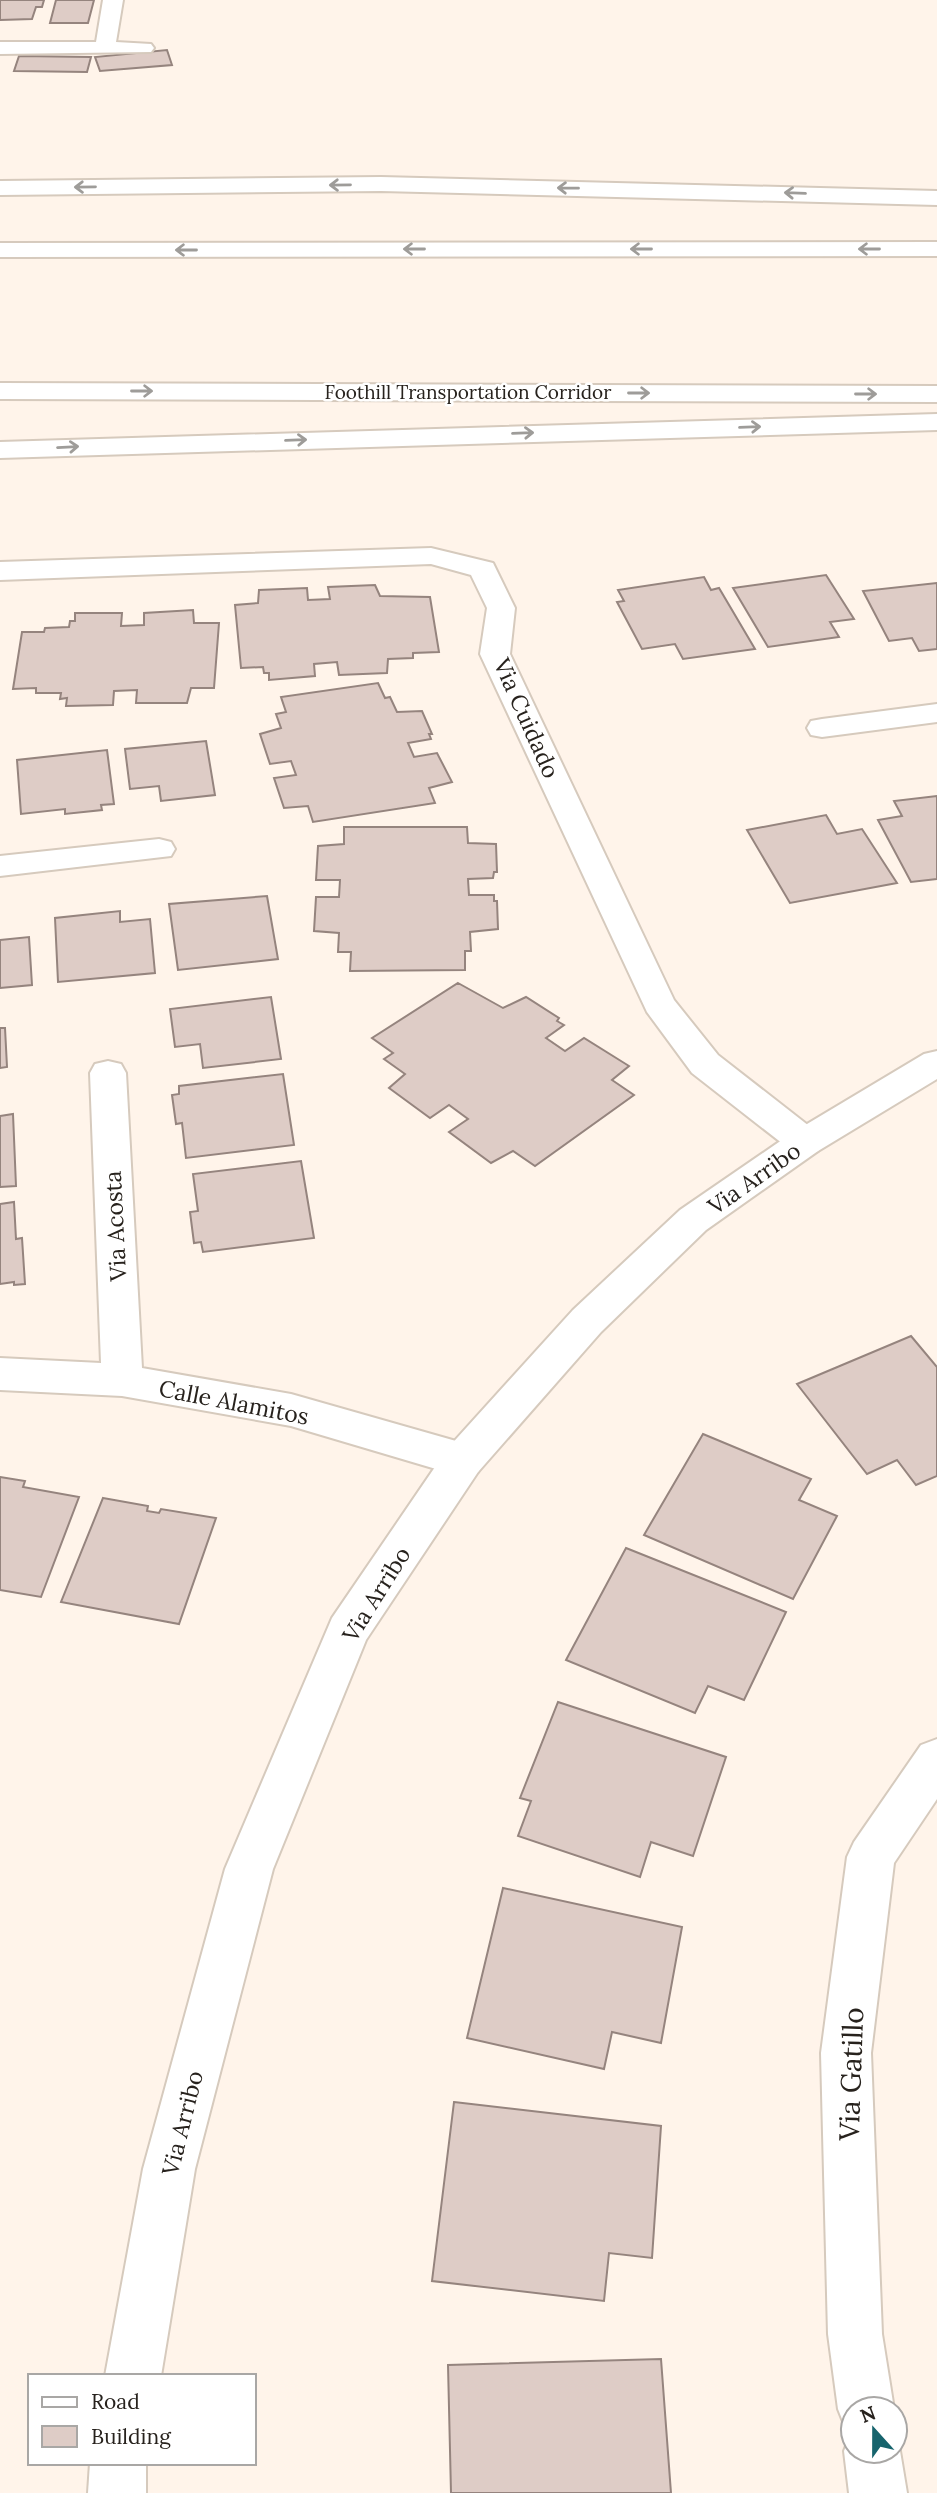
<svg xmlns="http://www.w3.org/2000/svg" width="937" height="2493" viewBox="0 0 937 2493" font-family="Lora,serif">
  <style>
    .building { fill: #deccc6; stroke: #95847e; stroke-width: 2 }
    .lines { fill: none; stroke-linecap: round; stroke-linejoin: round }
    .service-casing { stroke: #d6cabd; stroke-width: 4 }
    .minor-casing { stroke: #d6cabd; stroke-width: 4 }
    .tertiary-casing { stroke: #d6cabd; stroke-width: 4 }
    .motorway-casing { stroke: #d6cabd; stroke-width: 4 }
    .service { fill: #fff; fill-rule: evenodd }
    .minor { fill: #fff; fill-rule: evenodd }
    .tertiary { fill: #fff; fill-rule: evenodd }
    .motorway { fill: #fff; fill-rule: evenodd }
    .oneway { stroke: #9e9c99 }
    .labels { text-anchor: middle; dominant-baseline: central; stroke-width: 5; stroke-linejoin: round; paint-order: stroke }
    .far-street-label { font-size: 19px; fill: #27221d; stroke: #fff }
    .street-label { font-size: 23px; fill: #27221d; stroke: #fff }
    .near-street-label { font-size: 28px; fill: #27221d; stroke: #fff }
  </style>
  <rect width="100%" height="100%" fill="#fff4ea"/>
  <!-- building -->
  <g class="building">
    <path d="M0 0H44L42 7H36L32 19 0 20Z"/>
    <path d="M56 0H94L88 23H50Z"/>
    <path d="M167 50 172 65 100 71 95 57Z"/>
    <path d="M19 56 91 57 87 72 14 71Z"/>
    <path d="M826 575 854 619 830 622 839 637 768 647 733 588Z"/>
    <path d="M704 577 711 590 719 588 755 649 683 659 675 644 642 649 617 602 624 601 618 590Z"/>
    <path d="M937 583V649L919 651 912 638 889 641 863 591Z"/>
    <path d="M375 585 380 596 430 597 439 652 413 653V658L388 659 387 673 339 675 337 662 314 664 315 676 269 680V673H264L263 667 241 668 235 605 258 603 259 590 307 588 308 600 330 599 328 587Z"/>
    <path d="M193 610 194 623H219L214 688H191L187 703H136L137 690 114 691 113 705 66 706 67 698 60 699 61 693H36V688L13 689 22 632H44L45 628 69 627 70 621H75V613H122L121 626 144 625V613Z"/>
    <path d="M378 683 385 698 390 697 397 712 422 711 432 734H429L431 739 408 743 414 757 437 753 452 782 429 788 435 803 313 822 308 806 284 808 274 778 296 775 291 761 270 764 260 734 281 728 276 714 286 712 281 697Z"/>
    <path d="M206 741 215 795 161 801 159 786 130 789 125 749Z"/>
    <path d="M107 750 114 804 101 805 102 810 65 814V809L21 814 17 760Z"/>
    <path d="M937 796V879L911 882 878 820 902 816 894 801Z"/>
    <path d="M826 815 837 834 862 829 897 883 790 903 747 830Z"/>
    <path d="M344 827H467L468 843 496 844 497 872H494L493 878 468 879 469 895H494V901H497L498 929 470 932 471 951H465V970L350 971 351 952H338L339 933 314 931 316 897H339L340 880H316L318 846 344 844Z"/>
    <path d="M267 896 278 959 178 970 169 904Z"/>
    <path d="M120 911V922L150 919 155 973 58 982 55 918Z"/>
    <path d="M29 937 32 985 0 988V940Z"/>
    <path d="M458 983 503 1008 526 997 559 1018 557 1021 564 1025 546 1038 565 1051 584 1038 629 1066 612 1080 634 1095 535 1166 513 1151 491 1163 449 1132 468 1119 449 1105 430 1118 389 1088 405 1074 384 1059 393 1053 372 1038Z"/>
    <path d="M271 997 281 1059 203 1068 200 1044 175 1047 170 1009Z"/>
    <path d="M0 1028H5L7 1067 0 1068Z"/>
    <path d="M283 1074 294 1145 186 1158 182 1123 176 1124 172 1095 179 1094V1086Z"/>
    <path d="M13 1114 16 1186 0 1187V1116Z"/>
    <path d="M301 1161 314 1238 203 1252 201 1242 194 1243 190 1212 198 1211 193 1174Z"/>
    <path d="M14 1202 16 1239 22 1238 25 1284 14 1285V1282L0 1284V1204Z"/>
    <path d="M911 1336 937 1367V1476L916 1485 897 1460 867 1474 797 1384Z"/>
    <path d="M703 1434 811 1479 799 1500 837 1516 793 1599 644 1535Z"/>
    <path d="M0 1477 25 1481 23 1487 79 1497 41 1597 0 1590Z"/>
    <path d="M103 1498 148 1506 147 1511 159 1513 161 1509 216 1518 179 1624 61 1602Z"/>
    <path d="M626 1548 786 1612 744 1700 708 1686 695 1713 566 1660Z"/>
    <path d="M558 1702 726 1757 693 1856 651 1842 640 1877 518 1836 531 1801 520 1798Z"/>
    <path d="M503 1888 682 1927 661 2043 612 2032 604 2069 467 2038Z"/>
    <path d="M454 2102 661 2126 652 2258 609 2253 604 2301 432 2281Z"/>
    <path d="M661 2359 671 2493H451L448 2365Z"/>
  </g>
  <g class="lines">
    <!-- service casing -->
    <g class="service-casing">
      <path id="service" d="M103 0H123L116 42 151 44 154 48 151 52 0 54V42H96Z"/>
    </g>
    <!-- minor casing -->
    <g class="minor-casing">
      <g id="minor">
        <path d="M431 548 493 563 515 608 510 654 674 1000 718 1055 818 1133 823 1142 818 1151 805 1155 792 1151 692 1073 647 1012 480 654 487 608 471 575 431 564 0 580V562Z"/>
        <path d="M937 704V722L822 737 811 735 807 728 811 721 822 719Z"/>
        <path d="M159 839 171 842 175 849 171 856 0 876V856Z"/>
        <path d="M108 1061 121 1064 126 1073 142 1368 291 1394 463 1443 478 1448 484 1460 478 1472 463 1477 291 1426 122 1396 0 1390V1358L101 1363 90 1073 95 1064Z"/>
        <path d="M937 1739V1799L894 1863 871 2053 882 2334 894 2409H853V2451H895V2438L900 2451 907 2493H849L844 2451 852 2431 846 2429 838 2409 828 2334 821 2053 847 1857 854 1842 921 1745Z"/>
      </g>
    </g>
    <!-- tertiary casing -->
    <g class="tertiary-casing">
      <g id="tertiary">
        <path d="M937 1051V1079L818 1151 706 1230 601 1332 478 1472 366 1640 273 1869 195 2169 161 2376H105L143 2169 225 1869 332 1618 448 1448 573 1310 680 1210 792 1133 924 1054Z"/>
        <path d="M90 2463H146V2493H88Z"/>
      </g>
    </g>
    <!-- motorway casing -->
    <g class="motorway-casing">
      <g id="motorway">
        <path d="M381 177 937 191V205L381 191 0 195V181Z"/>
        <path d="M937 242V256L0 257V243Z"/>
        <path d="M0 383 937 386V402L0 399Z"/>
        <path d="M937 414V430L0 458V442Z"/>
      </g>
    </g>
    <!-- service -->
    <use href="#service" class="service"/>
    <!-- minor -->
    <use href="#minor" class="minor"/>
    <!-- tertiary -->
    <use href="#tertiary" class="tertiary"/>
    <!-- motorway -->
    <use href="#motorway" class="motorway"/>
  </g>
  <!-- one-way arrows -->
  <defs><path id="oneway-shaft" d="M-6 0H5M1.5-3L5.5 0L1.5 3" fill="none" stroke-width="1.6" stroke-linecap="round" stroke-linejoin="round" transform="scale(1.75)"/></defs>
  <g class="oneway">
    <use href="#oneway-shaft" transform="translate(340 185) rotate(179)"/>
    <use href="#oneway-shaft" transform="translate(85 187) rotate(179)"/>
    <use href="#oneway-shaft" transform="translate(568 188) rotate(-179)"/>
    <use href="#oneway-shaft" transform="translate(795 193) rotate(-178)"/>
    <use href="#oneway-shaft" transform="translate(414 249) rotate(180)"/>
    <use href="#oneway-shaft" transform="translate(641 249) rotate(180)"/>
    <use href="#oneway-shaft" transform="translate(869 249) rotate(180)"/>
    <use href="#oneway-shaft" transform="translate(186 250) rotate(180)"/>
    <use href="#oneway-shaft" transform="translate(142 391)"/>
    <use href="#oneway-shaft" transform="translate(639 393)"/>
    <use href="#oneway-shaft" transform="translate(866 394)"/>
    <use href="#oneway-shaft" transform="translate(750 427) rotate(-2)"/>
    <use href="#oneway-shaft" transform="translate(523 433) rotate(-2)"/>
    <use href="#oneway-shaft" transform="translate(296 440) rotate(-2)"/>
    <use href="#oneway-shaft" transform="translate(68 447) rotate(-3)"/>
  </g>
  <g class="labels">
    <!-- far-street labels -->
    <g class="far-street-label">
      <text x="468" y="392">Foothill Transportation Corridor</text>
    </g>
    <!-- street labels -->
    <g class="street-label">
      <text transform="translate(527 718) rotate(66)">Via Cuidado</text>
      <text transform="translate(754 1178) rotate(-35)">Via Arribo</text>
      <text transform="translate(115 1226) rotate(-93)">Via Acosta</text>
      <text transform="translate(234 1402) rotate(11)">Calle Alamitos</text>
      <text transform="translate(376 1594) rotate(-58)">Via Arribo</text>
      <text transform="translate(182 2123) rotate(-76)">Via Arribo</text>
    </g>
    <!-- near-street labels -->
    <g class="near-street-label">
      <text transform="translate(851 2074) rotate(-88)">Via Gatillo</text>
    </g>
  </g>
  <!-- legend -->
  <rect x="28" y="2374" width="228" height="91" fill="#ffffff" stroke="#a9a7a5" stroke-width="2"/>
  <rect x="42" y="2397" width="35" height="10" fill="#ffffff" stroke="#a9a7a5" stroke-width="2"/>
  <text x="91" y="2409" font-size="21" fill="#27221d">Road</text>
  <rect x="42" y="2426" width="35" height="21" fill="#deccc6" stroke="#a9a7a5" stroke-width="2"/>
  <text x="91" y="2444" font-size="21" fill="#27221d">Building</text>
  <!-- north arrow -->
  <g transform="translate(874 2430) rotate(339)"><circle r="33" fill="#ffffff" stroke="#a9a7a5" stroke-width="2"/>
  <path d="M0-5L12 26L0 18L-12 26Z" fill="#17646d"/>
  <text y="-10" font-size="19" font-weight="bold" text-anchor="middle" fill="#27221d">N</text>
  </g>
</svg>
